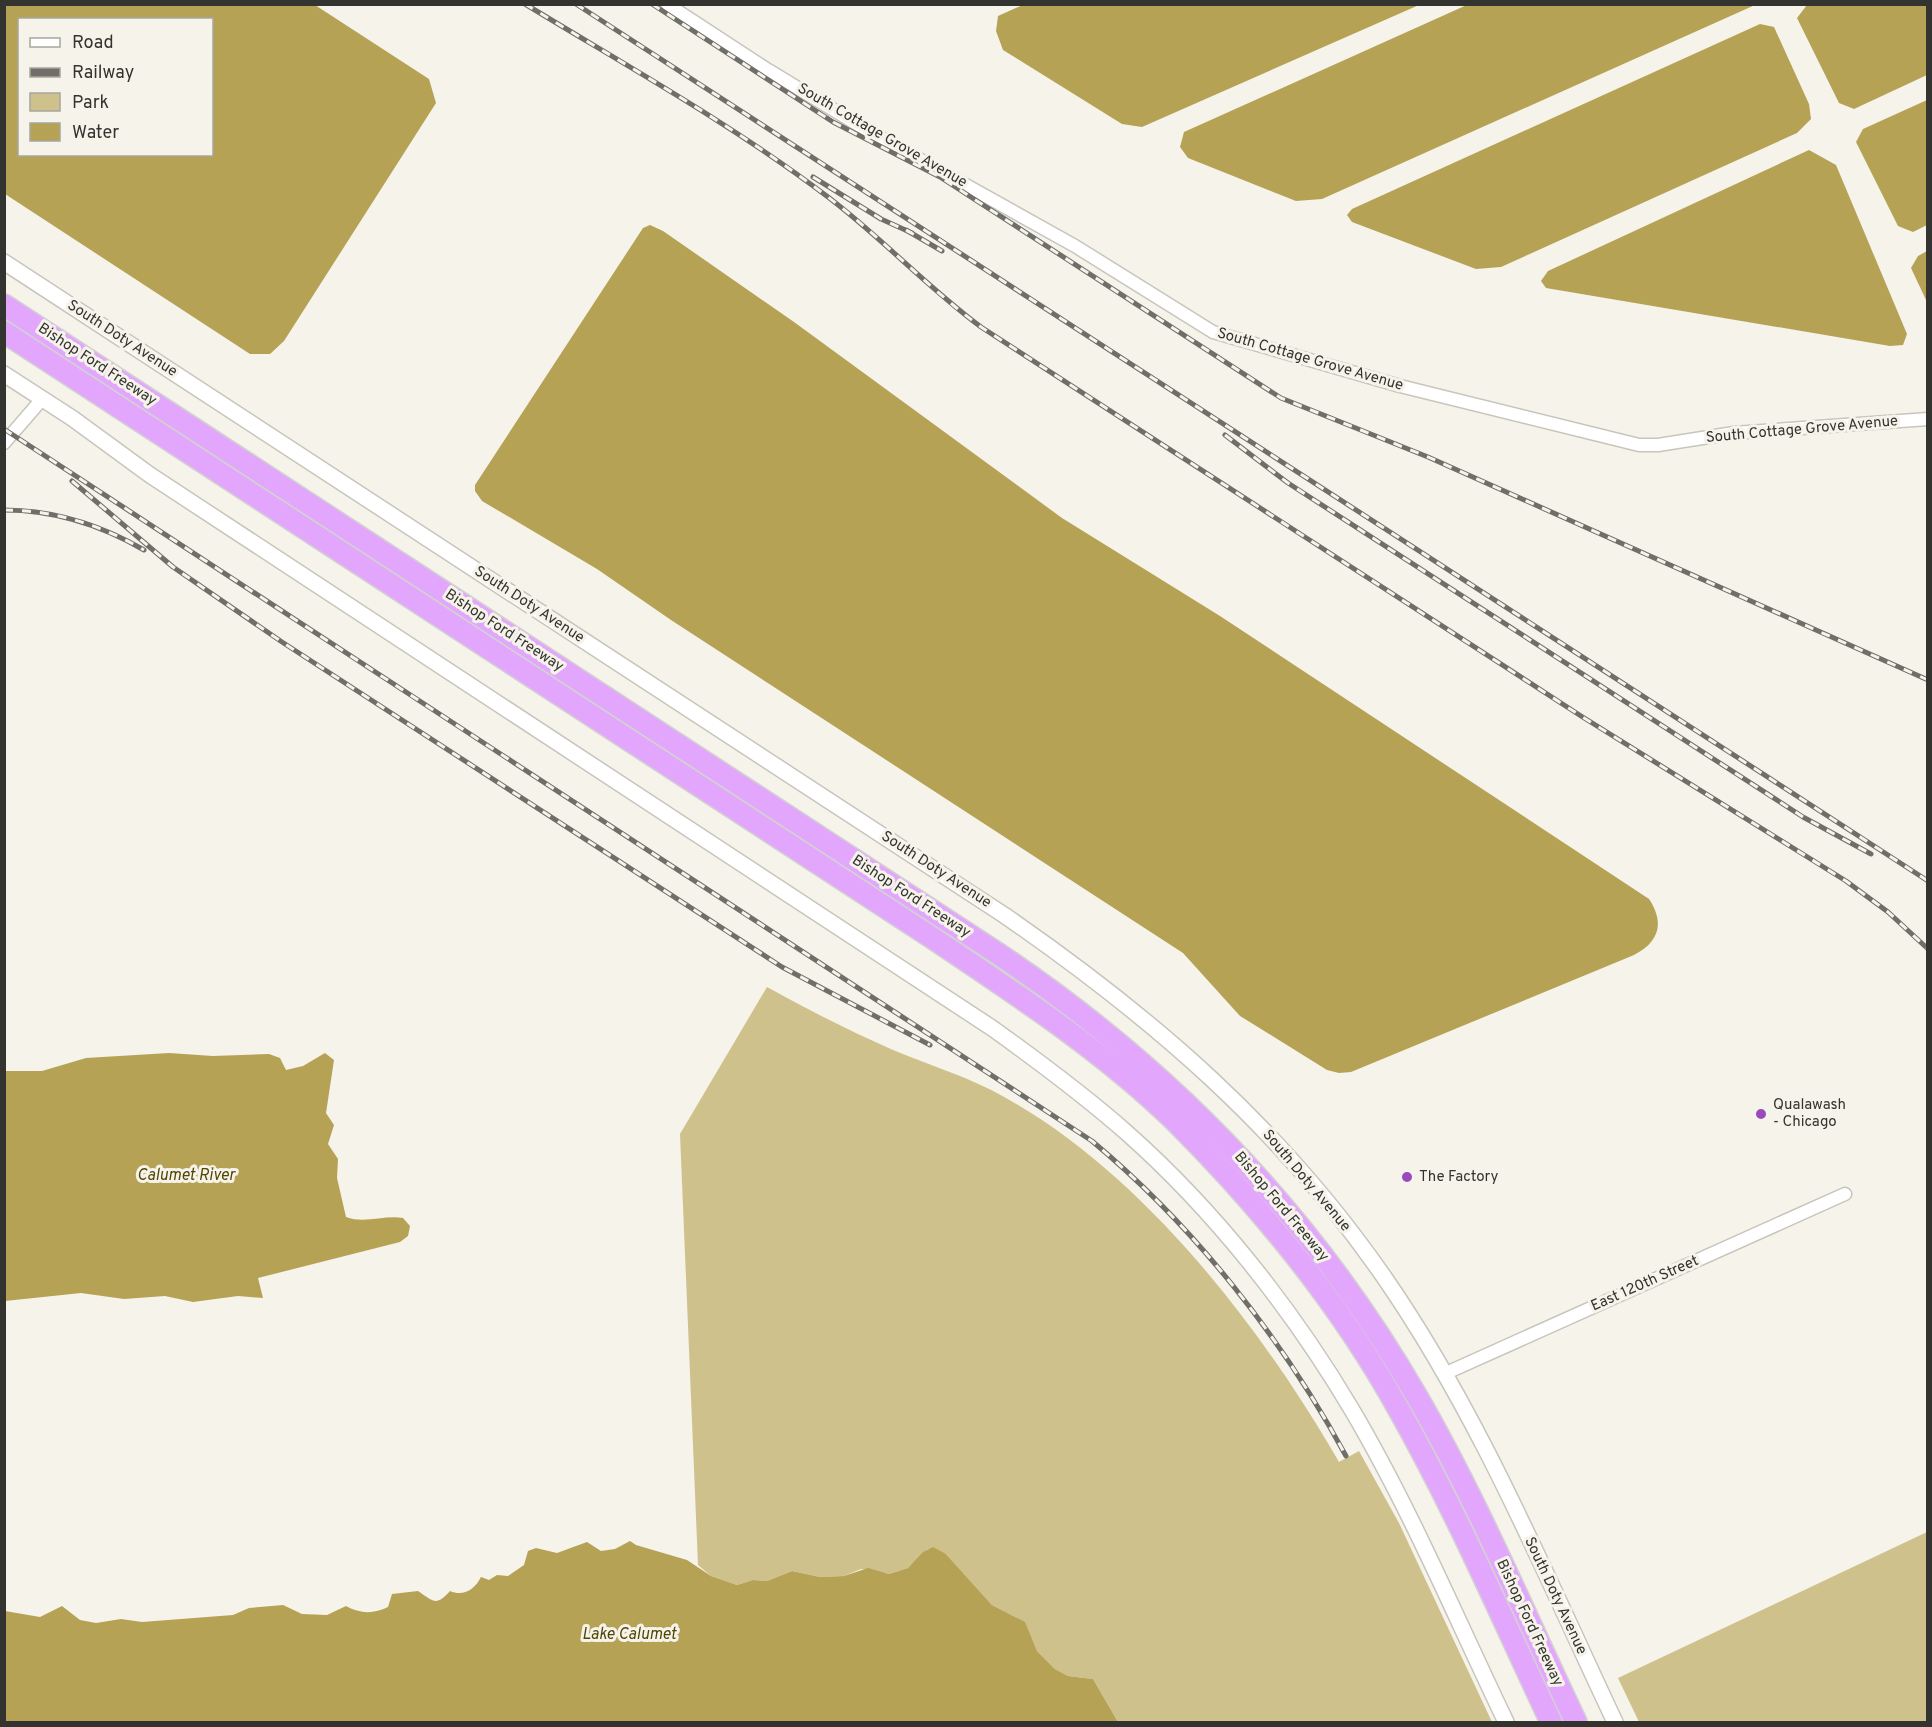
<svg xmlns="http://www.w3.org/2000/svg" width="1932" height="1727" viewBox="0 0 1932 1727" font-family="Overpass,sans-serif">
  <style>
    .green { fill: #cfc18c }
    .water { fill: #b6a255; fill-rule: evenodd }
    .lines { fill: none; stroke-linecap: round; stroke-linejoin: round }
    .minor-casing { stroke: #c7c5bc; stroke-width: 15 }
    .tertiary-casing { stroke: #c7c5bc; stroke-width: 18 }
    .motorway-casing { stroke: #d2d2d1; stroke-width: 24 }
    .minor { stroke: #fff; stroke-width: 12 }
    .tertiary { stroke: #fff; stroke-width: 15 }
    .motorway { stroke: #e2a6fd; stroke-width: 21 }
    .rail-casing { stroke: #6f6e69; stroke-width: 5 }
    .rail { stroke: #f5f3ea; stroke-width: 3; stroke-dasharray: 9; stroke-linecap: butt }
    .poi-dot { fill: #9a4aba; stroke: #f5f3ea; stroke-width: 2 }
    .labels { text-anchor: middle; dominant-baseline: central; stroke-width: 6; stroke-linejoin: round; paint-order: stroke }
    .street-label { font-size: 15px; fill: #33332f; stroke: #f5f3ea }
    .poi-label { font-size: 15px; fill: #33332f; stroke: #f5f3ea; text-anchor: start }
    .water-label { font-size: 16px; font-style: italic; fill: #534504; stroke: #f5f3ea }
  </style>
  <rect width="100%" height="100%" fill="#f5f3ea"/>
  <!-- green -->
  <g class="green">
    <path d="M767 987C808 1010 850 1031 893 1050 931 1066 970 1077 1006 1098 1144 1175 1261 1327 1339 1462L1359 1451 1399 1523 1492 1722H1118L1093 1679 1068 1676 1055 1669 1037 1651 1024 1622 992 1605 946 1554 928 1549 908 1568 889 1574 861 1569 844 1576 820 1577 792 1571 767 1581 753 1580 737 1585 711 1576 698 1565 680 1134Z"/>
    <path d="M1927 1532V1722H1639L1618 1678Z"/>
  </g>
  <!-- water -->
  <g class="water">
    <path d="M1025 4H1419V5L1142 127 1122 124 1003 50 996 31 998 16Z"/>
    <path d="M1469 4 1755 5 1322 199 1296 201 1188 158 1180 147 1184 132Z"/>
    <path d="M4 5H315L429 79 436 103 284 341 270 354H250L5 194ZM20 20H212V154H20Z"/>
    <path d="M1807 5H1927V75L1854 109 1839 103 1797 18Z"/>
    <path d="M1760 24 1774 27 1809 104 1811 119 1797 133 1501 267 1476 269 1352 222 1347 215 1352 209Z"/>
    <path d="M1927 100V225L1913 232 1898 226 1856 142 1863 129Z"/>
    <path d="M1809 150 1836 165 1907 334 1903 345 1890 346 1546 288 1541 281 1548 271Z"/>
    <path d="M650 225 663 231 794 322 1062 518 1220 616 1649 899C1665 923 1659 942 1634 955L1351 1072 1339 1073 1327 1070 1240 1016 1183 953 671 620 597 569 482 501 475 491V485L643 228Z"/>
    <path d="M1927 251V302L1911 268 1918 256Z"/>
    <path d="M169 1053 213 1056 269 1054 280 1058 286 1070 303 1066 325 1053 334 1060 326 1113 334 1125 328 1144 338 1159 337 1178 346 1217C364 1224 384 1215 403 1218L410 1226 408 1236 400 1242 258 1278 263 1298 238 1296 193 1302 165 1296 124 1299 81 1293 5 1301V1071H42L86 1058Z"/>
    <path d="M630 1541 636 1545 687 1560 711 1576 737 1585 753 1580 767 1581 792 1571 820 1577 844 1576 868 1568 889 1574 908 1568 923 1552 933 1547 946 1554 992 1605 1025 1622 1037 1651 1055 1669 1068 1676 1093 1679 1118 1722H5V1611L40 1617 62 1606 80 1620 96 1623 121 1619 142 1622 233 1615 249 1608 283 1605 302 1614 327 1615 346 1606C360 1614 374 1614 388 1607L392 1594 418 1591C433 1601 436 1607 450 1591 464 1597 475 1589 481 1577L489 1580 497 1575 508 1576 524 1565 528 1551 536 1548 557 1553 587 1542 601 1551 615 1549Z"/>
  </g>
  <g class="lines">
    <!-- minor casing -->
    <g class="minor-casing">
      <g id="minor">
        <path d="M667 4 768 70 867 130 1075 246 1213 332 1400 386 1639 445H1658L1734 433 1928 419"/>
        <path d="M4 443 43 398"/>
        <path d="M1444 1374 1845 1194"/>
      </g>
    </g>
    <!-- tertiary casing -->
    <g class="tertiary-casing">
      <g id="tertiary">
        <path d="M4 262 1004 915C1153 1018 1280 1127 1384 1277 1479 1414 1544 1572 1615 1722"/>
        <path d="M4 374 72 418 150 475 992 1028C1038 1061 1084 1095 1127 1133 1215 1211 1292 1309 1352 1410 1411 1510 1456 1618 1506 1722"/>
      </g>
    </g>
    <!-- motorway casing -->
    <g class="motorway-casing">
      <g id="motorway">
        <path d="M4 305 997 953C1169 1068 1312 1216 1416 1395 1477 1500 1524 1613 1576 1722"/>
        <path d="M4 332 934 939C1017 995 1102 1050 1174 1120 1261 1207 1340 1303 1399 1410 1456 1511 1502 1618 1551 1722"/>
      </g>
    </g>
    <!-- minor -->
    <use href="#minor" class="minor"/>
    <!-- tertiary -->
    <use href="#tertiary" class="tertiary"/>
    <!-- motorway -->
    <use href="#motorway" class="motorway"/>
    <!-- rail casing -->
    <g class="rail-casing">
      <g id="rail">
        <path d="M525 4C627 66 733 125 828 197 882 238 927 287 981 327L1581 716 1846 881 1888 912 1928 949"/>
        <path d="M576 4 1928 881"/>
        <path d="M652 4 833 122 940 177 1281 398 1428 457 1928 680"/>
        <path d="M813 177 881 219 912 233"/>
        <path d="M906 230 942 251"/>
        <path d="M4 429 1092 1141C1195 1227 1282 1338 1346 1456"/>
        <path d="M1225 435 1288 483 1803 817 1871 854"/>
        <path d="M72 481 173 567 282 642 782 967 930 1045"/>
        <path d="M4 510C54 510 101 525 144 550"/>
      </g>
    </g>
    <!-- rail -->
    <use href="#rail" class="rail"/>
  </g>
  <!-- markers -->
  <g class="poi-dot">
    <circle cx="1761" cy="1114" r="6"/>
    <circle cx="1407" cy="1177" r="6"/>
  </g>
  <g class="labels">
    <!-- street labels -->
    <g class="street-label">
      <text transform="translate(882 136) rotate(30)">South Cottage Grove Avenue</text>
      <text transform="translate(122 339) rotate(33)">South Doty Avenue</text>
      <text transform="translate(1310 360) rotate(16)">South Cottage Grove Avenue</text>
      <text transform="translate(97 365) rotate(33)">Bishop Ford Freeway</text>
      <text transform="translate(1802 430) rotate(-5)">South Cottage Grove Avenue</text>
      <text transform="translate(529 605) rotate(33)">South Doty Avenue</text>
      <text transform="translate(504 631) rotate(33)">Bishop Ford Freeway</text>
      <text transform="translate(936 870) rotate(33)">South Doty Avenue</text>
      <text transform="translate(911 897) rotate(33)">Bishop Ford Freeway</text>
      <text transform="translate(1306 1181) rotate(50)">South Doty Avenue</text>
      <text transform="translate(1281 1207) rotate(50)">Bishop Ford Freeway</text>
      <text transform="translate(1645 1284) rotate(-24)">East 120th Street</text>
      <text transform="translate(1555 1596) rotate(65)">South Doty Avenue</text>
      <text transform="translate(1529 1623) rotate(65)">Bishop Ford Freeway</text>
    </g>
    <!-- poi labels -->
    <g class="poi-label">
      <text x="1773" y="1105">Qualawash<tspan x="1773" dy="17">- Chicago</tspan></text>
      <text x="1419" y="1177">The Factory</text>
    </g>
    <!-- water labels -->
    <g class="water-label">
      <text x="186" y="1176">Calumet River</text>
      <text x="629" y="1635">Lake Calumet</text>
    </g>
  </g>
  <!-- border -->
  <rect width="1932" height="1727" fill="none" stroke="#33332f" stroke-width="12"/>
  <!-- legend -->
  <rect x="18" y="18" width="195" height="138" fill="#f5f3ea" stroke="#a7a69f" stroke-width="1.5"/>
  <rect x="30" y="38" width="30" height="9" fill="#ffffff" stroke="#a7a69f" stroke-width="1.5"/>
  <text x="72" y="48" font-size="18" fill="#33332f">Road</text>
  <rect x="30" y="68" width="30" height="9" fill="#6f6e69" stroke="#a7a69f" stroke-width="1.5"/>
  <text x="72" y="78" font-size="18" fill="#33332f">Railway</text>
  <rect x="30" y="93" width="30" height="18" fill="#cfc18c" stroke="#a7a69f" stroke-width="1.5"/>
  <text x="72" y="108" font-size="18" fill="#33332f">Park</text>
  <rect x="30" y="123" width="30" height="18" fill="#b6a255" stroke="#a7a69f" stroke-width="1.5"/>
  <text x="72" y="138" font-size="18" fill="#33332f">Water</text>
</svg>
